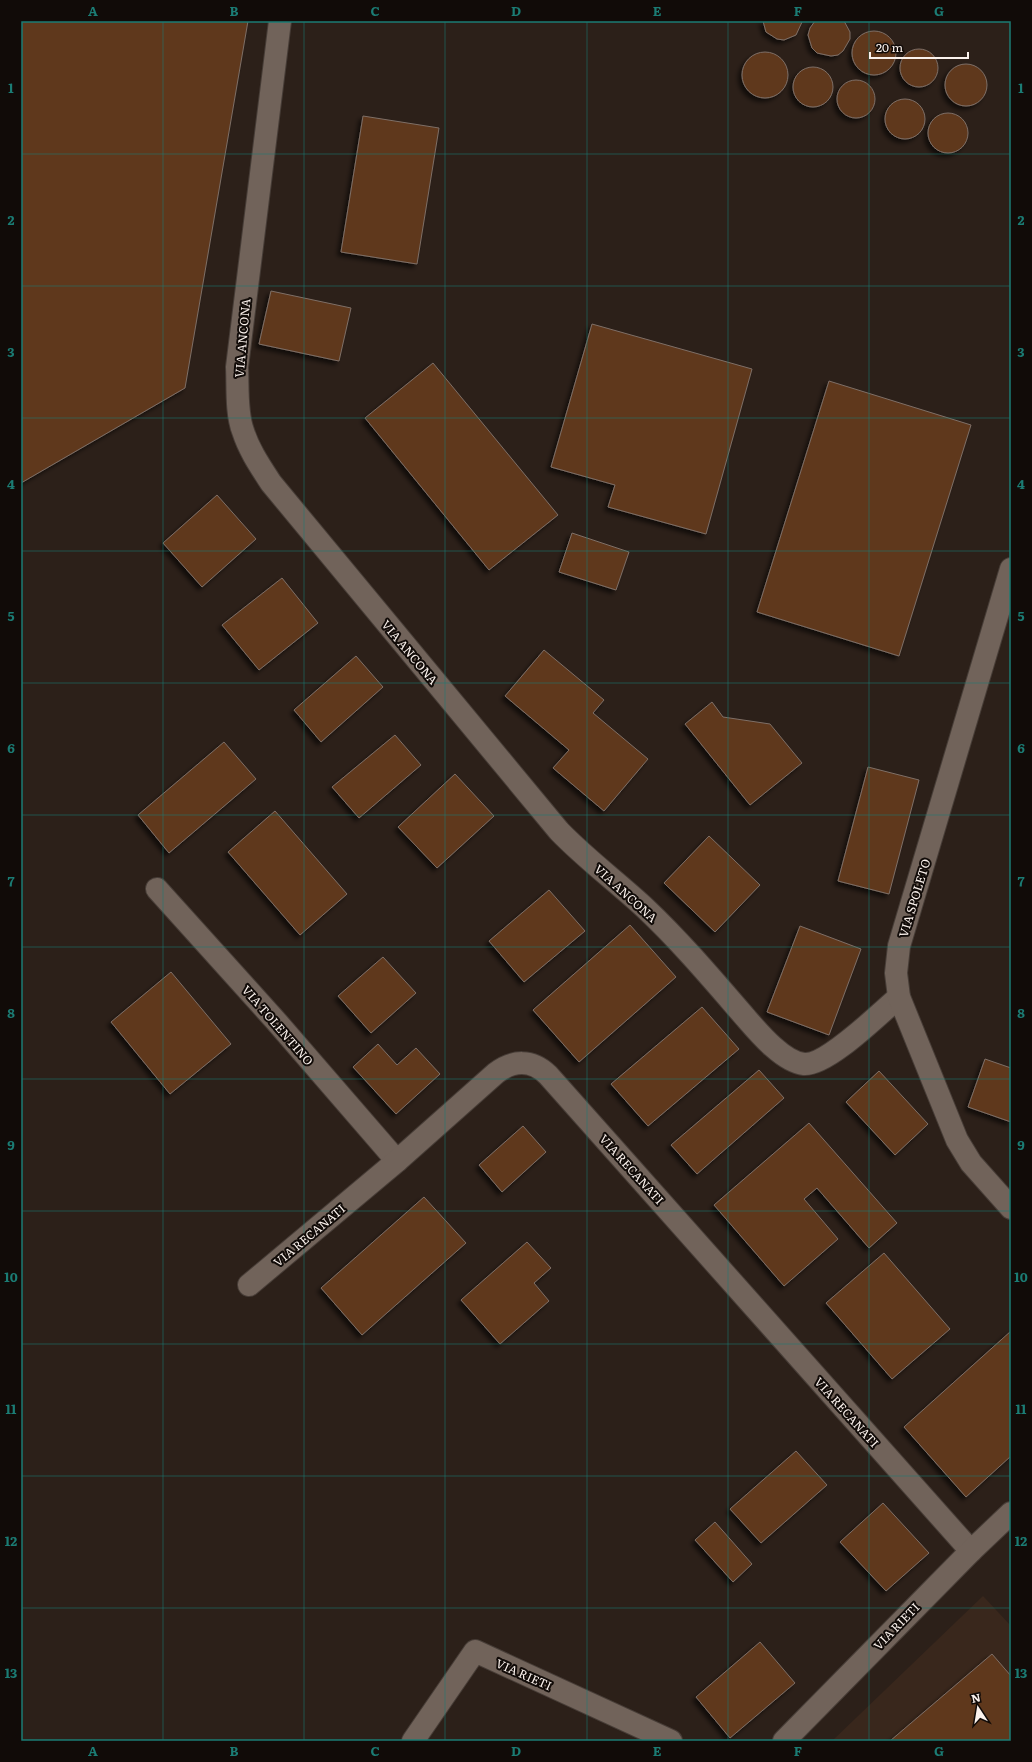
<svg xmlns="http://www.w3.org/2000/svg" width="1032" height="1762" viewBox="0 0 1032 1762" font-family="Literata,serif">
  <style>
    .built { fill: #39271c }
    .building { fill: #5f371d; stroke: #7e6f66; filter: url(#shadow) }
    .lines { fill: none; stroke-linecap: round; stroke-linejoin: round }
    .minor-casing { stroke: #473d37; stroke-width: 24 }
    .minor { stroke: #71635a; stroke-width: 22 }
    .grid { fill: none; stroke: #1b7c74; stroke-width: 1; stroke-opacity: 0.55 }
    .labels { text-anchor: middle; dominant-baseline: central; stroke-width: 4; stroke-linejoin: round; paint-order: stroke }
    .street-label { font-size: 12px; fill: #fbf2ed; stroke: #110b08 }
    .neatline { fill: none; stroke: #1b7c74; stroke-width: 1.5 }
    .grid-label { font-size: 13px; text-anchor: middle; font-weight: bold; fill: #1b7c74 }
  </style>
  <defs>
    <filter id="shadow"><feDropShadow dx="-3.5" dy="3.5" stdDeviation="2" flood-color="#0009"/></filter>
  </defs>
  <rect width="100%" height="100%" fill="#2c2019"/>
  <!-- built -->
  <path class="built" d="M983 1596 1011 1626V1741H832Z"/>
  <!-- building -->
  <g class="building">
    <path d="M21 21H248L185 388 21 483Z"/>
    <path d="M763 21H802V22L796 35 784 40 777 39 766 32Z"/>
    <path d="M815 21H844L850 32V39L843 51 838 55 831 56 817 53 812 48 808 35 810 28Z"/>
    <circle cx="874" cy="53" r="22"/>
    <circle cx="919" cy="68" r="19"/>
    <circle cx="765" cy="75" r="23"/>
    <circle cx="966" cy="85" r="21"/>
    <circle cx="813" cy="87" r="20"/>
    <circle cx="856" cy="99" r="19"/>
    <circle cx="905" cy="119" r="20"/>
    <circle cx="948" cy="133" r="20"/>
    <path d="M363 116 439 128 417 264 341 252Z"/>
    <path d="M271 291 351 308 339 361 259 344Z"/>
    <path d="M592 324 752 369 706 534 608 507 615 485 551 467Z"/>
    <path d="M433 363 558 515 489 570 365 418Z"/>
    <path d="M829 381 971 425 899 656 757 612Z"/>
    <path d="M217 495 256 539 202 587 163 543Z"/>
    <path d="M572 533 629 552 616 590 559 572Z"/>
    <path d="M282 578 318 623 259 670 222 625Z"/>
    <path d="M544 650 604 700 593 713 648 759 604 811 553 768 569 750 505 696Z"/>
    <path d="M356 656 383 687 321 742 294 710Z"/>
    <path d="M712 702 723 717 770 724 802 763 750 805 685 724Z"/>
    <path d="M395 735 421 765 359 818 332 787Z"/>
    <path d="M224 742 256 779 169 853 138 815Z"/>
    <path d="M868 767 919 780 889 894 838 881Z"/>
    <path d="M455 774 494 816 437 868 398 827Z"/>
    <path d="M275 811 347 894 300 935 228 852Z"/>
    <path d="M709 836 760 885 715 932 664 883Z"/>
    <path d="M549 890 585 931 524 982 489 941Z"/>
    <path d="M630 925 676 977 579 1062 533 1010Z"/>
    <path d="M800 926 861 949 829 1035 767 1012Z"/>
    <path d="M383 957 416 993 371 1033 338 996Z"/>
    <path d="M171 972 231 1044 170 1094 111 1022Z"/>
    <path d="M702 1007 739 1049 648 1126 611 1084Z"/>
    <path d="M378 1044 397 1065 416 1048 440 1074 396 1114 353 1067Z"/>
    <path d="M985 1059 1011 1068V1122L968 1107Z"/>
    <path d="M759 1070 784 1098 697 1174 671 1145Z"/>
    <path d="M879 1071 928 1124 895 1155 846 1102Z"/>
    <path d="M809 1123 897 1223 869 1248 817 1188 804 1199 838 1239 784 1286 714 1205Z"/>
    <path d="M523 1126 546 1152 502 1192 479 1165Z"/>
    <path d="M424 1197 466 1243 362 1335 321 1288Z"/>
    <path d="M527 1242 551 1268 534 1283 549 1301 500 1344 461 1300Z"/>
    <path d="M884 1253 950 1329 892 1379 826 1303Z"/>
    <path d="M1011 1331V1456L966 1497 904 1427Z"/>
    <path d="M796 1451 827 1485 761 1543 730 1509Z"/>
    <path d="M883 1503 929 1553 886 1591 840 1542Z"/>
    <path d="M715 1522 752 1564 733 1582 695 1540Z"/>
    <path d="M760 1642 795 1683 730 1738 696 1697Z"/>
    <path d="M992 1654 1011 1676V1741H890Z"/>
  </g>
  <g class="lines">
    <!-- minor casing -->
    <g class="minor-casing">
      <g id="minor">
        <path d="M280 21 237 367C238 386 236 413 243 431 249 450 260 466 271 483L559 831C586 859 617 882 645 908 681 942 713 980 745 1017 758 1032 783 1062 804 1064 827 1066 880 1013 899 997"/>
        <path d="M1011 569 899 946 896 973 899 997 957 1140 971 1163 1011 1208"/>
        <path d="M157 889 275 1020 397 1161"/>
        <path d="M249 1285 397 1161 496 1073C513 1060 532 1059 548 1075L971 1551"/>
        <path d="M413 1741 475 1651 671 1741"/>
        <path d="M784 1741 971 1551 1011 1513"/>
      </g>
    </g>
    <!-- minor -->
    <use href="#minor" class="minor"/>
  </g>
  <!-- grid -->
  <path class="grid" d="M163 21V1741M304 21V1741M445 21V1741M587 21V1741M728 21V1741M869 21V1741M21 154H1011M21 286H1011M21 418H1011M21 551H1011M21 683H1011M21 815H1011M21 947H1011M21 1079H1011M21 1211H1011M21 1344H1011M21 1476H1011M21 1608H1011"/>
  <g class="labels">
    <!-- street labels -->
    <g class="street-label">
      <text transform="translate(242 338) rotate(-85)">VIA ANCONA</text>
      <text transform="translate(410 652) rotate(50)">VIA ANCONA</text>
      <text transform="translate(626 893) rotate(42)">VIA ANCONA</text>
      <text transform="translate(914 898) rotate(-73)">VIA SPOLETO</text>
      <text transform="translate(278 1025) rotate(49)">VIA TOLENTINO</text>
      <text transform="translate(632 1169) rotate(48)">VIA RECANATI</text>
      <text transform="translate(309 1235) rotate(-40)">VIA RECANATI</text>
      <text transform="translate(847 1412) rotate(48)">VIA RECANATI</text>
      <text transform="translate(896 1626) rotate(-46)">VIA RIETI</text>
      <text transform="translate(524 1674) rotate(24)">VIA RIETI</text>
    </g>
  </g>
  <!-- border -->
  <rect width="1032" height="1762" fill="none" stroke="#110b08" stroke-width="44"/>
  <!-- north arrow -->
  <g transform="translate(978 1708) rotate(348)" stroke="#110b08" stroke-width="3" paint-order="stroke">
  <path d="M0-3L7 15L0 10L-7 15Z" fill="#fbf2ed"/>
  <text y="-6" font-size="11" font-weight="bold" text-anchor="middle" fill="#fbf2ed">N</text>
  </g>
  <!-- scale -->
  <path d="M870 52v6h98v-6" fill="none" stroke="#fbf2ed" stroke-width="2"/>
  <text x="876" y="52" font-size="12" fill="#fbf2ed" stroke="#110b08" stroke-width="3" paint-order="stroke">20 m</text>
  <rect x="22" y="22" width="988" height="1718" class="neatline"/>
  <g class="grid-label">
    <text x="93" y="16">A</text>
    <text x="234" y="16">B</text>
    <text x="375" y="16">C</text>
    <text x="516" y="16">D</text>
    <text x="657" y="16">E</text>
    <text x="798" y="16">F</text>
    <text x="939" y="16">G</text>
    <text x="11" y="93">1</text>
    <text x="1021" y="93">1</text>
    <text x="11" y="225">2</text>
    <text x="1021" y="225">2</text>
    <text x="11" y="357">3</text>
    <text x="1021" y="357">3</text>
    <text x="11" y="489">4</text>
    <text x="1021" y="489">4</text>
    <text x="11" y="621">5</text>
    <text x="1021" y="621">5</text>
    <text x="11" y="753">6</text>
    <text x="1021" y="753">6</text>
    <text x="11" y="886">7</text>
    <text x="1021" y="886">7</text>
    <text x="11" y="1018">8</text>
    <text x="1021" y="1018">8</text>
    <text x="11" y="1150">9</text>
    <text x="1021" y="1150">9</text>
    <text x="11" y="1282">10</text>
    <text x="1021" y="1282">10</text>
    <text x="11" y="1414">11</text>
    <text x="1021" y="1414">11</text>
    <text x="11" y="1546">12</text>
    <text x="1021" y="1546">12</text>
    <text x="11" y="1678">13</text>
    <text x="1021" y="1678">13</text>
    <text x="93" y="1756">A</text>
    <text x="234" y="1756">B</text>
    <text x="375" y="1756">C</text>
    <text x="516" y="1756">D</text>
    <text x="657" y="1756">E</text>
    <text x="798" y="1756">F</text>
    <text x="939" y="1756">G</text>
  </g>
</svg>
